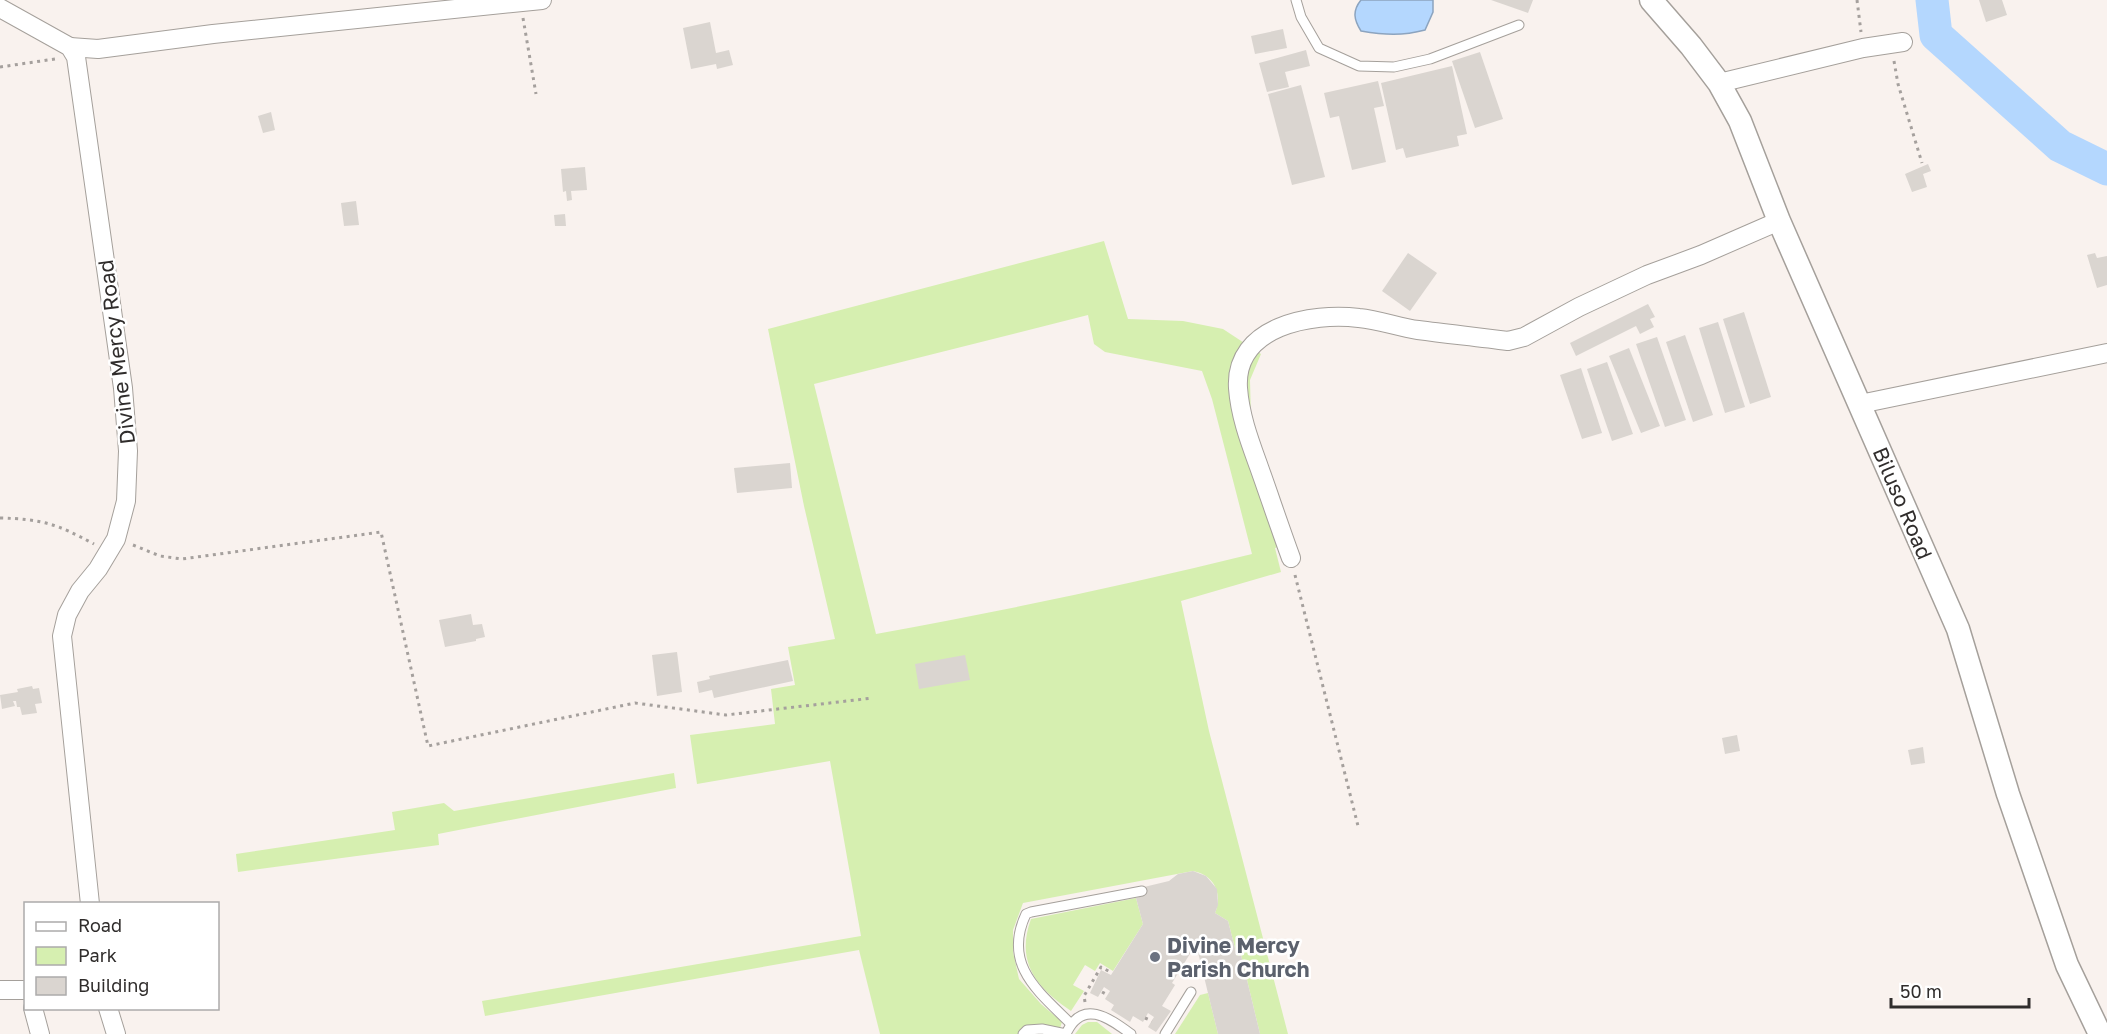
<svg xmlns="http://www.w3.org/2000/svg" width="2107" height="1034" viewBox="0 0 2107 1034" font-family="'Golos Text',sans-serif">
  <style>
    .green { fill: #d6efb0; fill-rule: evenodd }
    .water { fill: #b4d7fe; stroke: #8ca4bf; stroke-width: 1.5 }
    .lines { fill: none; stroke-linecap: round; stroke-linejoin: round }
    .river { stroke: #b4d7fe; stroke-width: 33 }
    .building { fill: #dad5d0 }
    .service-casing { stroke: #a5a09b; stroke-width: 11 }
    .minor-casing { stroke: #a5a09b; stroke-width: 20 }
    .tertiary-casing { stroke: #a5a09b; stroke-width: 25 }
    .path { stroke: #a5a09d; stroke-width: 3; stroke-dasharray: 3 4.5; stroke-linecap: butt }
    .service { stroke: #fff; stroke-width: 9 }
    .minor { stroke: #fff; stroke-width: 18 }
    .tertiary { stroke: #fff; stroke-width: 22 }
    .worship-dot { fill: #6b7280; stroke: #fff; stroke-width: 2 }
    .labels { text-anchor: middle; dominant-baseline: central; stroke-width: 5; stroke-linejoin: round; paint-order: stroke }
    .street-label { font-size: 21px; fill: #302d2c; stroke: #fff }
    .worship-label { font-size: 21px; font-weight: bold; fill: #5b616d; stroke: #fff; text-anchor: start }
  </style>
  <rect width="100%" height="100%" fill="#f9f2ee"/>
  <!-- green -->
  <g class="green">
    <path d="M1104 241 1128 319 1183 321 1223 329 1261 354 1250 380 1251 419 1293 542 1275 548 1281 572 1181 601 1209 731 1288 1034H1260L1241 955 1237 956 1228 921 1215 913C1223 893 1214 875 1193 871L1023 903 1013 930V952L1019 979 1041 1004 1062 1022 1058 1034H880L859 950 485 1016 482 1001 861 936 830 761 697 784 690 735 775 724 771 689 795 685 788 647 835 639 804 506 768 329ZM1088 315 1094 344 1105 352 1202 371 1212 399 1252 554C1127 585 1002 611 876 634L814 384Z"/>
    <path d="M674 773 676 788 438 834 439 845 238 872 236 854 395 830 392 812 444 803 454 811Z"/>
    <path d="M1136 898 1143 924 1113 971 1100 963 1095 971 1085 965 1073 985 1084 991 1071 1011C1037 988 1015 963 1031 919Z"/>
    <path d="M1208 993 1218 1034H1175L1200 995Z"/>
    <path d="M1088 1022H1097L1112 1034H1075L1082 1025Z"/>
  </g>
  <!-- water -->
  <path class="water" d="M1361 0H1433V12L1425 30C1403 36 1384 35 1361 31 1354 20 1352 11 1361 0Z"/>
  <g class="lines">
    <!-- river -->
    <path class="river" d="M1932 0 1936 35 2060 146 2107 169"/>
  </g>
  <!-- building -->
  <g class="building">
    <path d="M1491 0H1533L1528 13Z"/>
    <path d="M1979 0H2002L2007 15 1986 22Z"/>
    <path d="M710 22 716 53 729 50 733 65 717 69 716 64 691 69 683 28Z"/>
    <path d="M1283 29 1287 48 1255 54 1251 36Z"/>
    <path d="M1306 50 1310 66 1285 72 1289 87 1267 92 1259 63Z"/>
    <path d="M1480 52 1503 119 1475 128 1452 61Z"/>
    <path d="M1452 66 1467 134 1457 136 1459 146 1406 158 1403 148 1396 150 1381 83Z"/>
    <path d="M1378 81 1384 106 1374 108 1386 162 1352 170 1339 116 1330 118 1324 93Z"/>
    <path d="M1301 85 1325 177 1292 185 1268 94Z"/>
    <path d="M271 112 275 130 263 133 258 116Z"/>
    <path d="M1928 164 1931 171 1923 174 1927 187 1912 192 1905 174Z"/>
    <path d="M585 167 587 190 571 191 572 200 567 201 566 191 563 192 561 169Z"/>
    <path d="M356 201 359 225 344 226 341 203Z"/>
    <path d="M565 214 566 226H555L554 215Z"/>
    <path d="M1408 253 1437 273 1410 311 1382 291Z"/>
    <path d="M2095 253 2097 258 2107 256V285L2097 288 2087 255Z"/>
    <path d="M1648 304 1655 317 1650 319 1654 327 1640 334 1636 326 1576 356 1570 343Z"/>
    <path d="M1744 312 1771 397 1750 404 1723 319Z"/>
    <path d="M1718 322 1745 407 1725 413 1699 328Z"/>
    <path d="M1685 335 1713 415 1693 422 1666 342Z"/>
    <path d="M1657 337 1686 420 1665 427 1636 344Z"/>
    <path d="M1629 348 1660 426 1641 433 1609 356Z"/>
    <path d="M1607 362 1633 434 1612 441 1587 369Z"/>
    <path d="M1581 368 1602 433 1582 439 1560 375Z"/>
    <path d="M790 463 792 488 737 493 734 468Z"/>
    <path d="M471 614 473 625 482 624 485 637 476 639V641L445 647 439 620Z"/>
    <path d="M677 652 682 692 657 696 652 655Z"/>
    <path d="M965 655 970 680 919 689 915 664Z"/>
    <path d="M788 660 793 681 714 698 712 690 699 693 697 682 710 679 709 676Z"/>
    <path d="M32 686 33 689 39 688 42 703 35 704 37 713 22 715 20 707H17L16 701H13L15 706 2 709 0 695 18 692 17 689Z"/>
    <path d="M1737 735 1740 751 1725 754 1722 738Z"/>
    <path d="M1923 747 1925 763 1911 765 1908 750Z"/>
    <path d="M1193 871 1206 876 1217 889 1218 905 1215 913 1228 921 1237 956 1241 955 1260 1034H1218L1196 944 1172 983 1175 985 1162 1006 1171 1011 1156 1032 1148 1027 1154 1017 1148 1013 1143 1022 1133 1016 1130 1022 1111 1010 1114 1005 1105 999 1110 991 1104 987 1098 997 1090 993 1101 970 1111 975 1143 924 1136 898 1146 895 1144 887 1169 881 1178 874Z"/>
  </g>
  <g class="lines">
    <!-- service casing -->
    <g class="service-casing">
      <g id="service">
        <path d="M1296 0 1301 17 1319 48 1359 66 1394 67 1430 59 1519 25"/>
        <path d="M1071 1024C1039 992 1002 965 1026 914L1031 912 1142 891"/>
        <path d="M1023 1034 1027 1030 1042 1029 1066 1034C1082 998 1109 1018 1131 1034"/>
        <path d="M1165 1034 1191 992"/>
      </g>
    </g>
    <!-- minor casing -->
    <g class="minor-casing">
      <g id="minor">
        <path d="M0 8 70 47 76 57 123 388 128 451 126 501 116 539 98 569 80 591 67 615 62 636 90 904"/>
        <path d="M70 47 98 49 213 34 542 0"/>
        <path d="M1719 83 1863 48 1903 42"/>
        <path d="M1860 404 2107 353"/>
        <path d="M1291 558C1280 528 1270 498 1259 467 1250 442 1240 416 1238 388 1234 326 1312 312 1359 318 1379 320 1398 327 1418 330 1448 334 1478 337 1508 341L1524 337 1579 307 1647 275 1701 255 1779 221"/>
        <path d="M0 990H26"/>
        <path d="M33 1008 40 1034"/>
        <path d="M108 1008 116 1034"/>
      </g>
    </g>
    <!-- tertiary casing -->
    <g class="tertiary-casing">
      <path id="tertiary" d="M1651 0 1691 46 1719 83 1740 121 1779 221 1958 629 2008 794 2067 965 2100 1034"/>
    </g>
    <!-- path -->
    <g class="path">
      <path d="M1857 0 1861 32"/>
      <path d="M523 18 536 94"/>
      <path d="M1894 61 1898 84 1922 163"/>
      <path d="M0 67 55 59"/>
      <path d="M0 518C42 519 57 524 94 544"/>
      <path d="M133 545 160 556 182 559 381 532 428 746 635 703 726 715 873 698"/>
      <path d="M1295 575 1358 826"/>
      <path d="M1102 992 1108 995"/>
      <path d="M1085 1002 1084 996 1101 967 1112 973"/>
      <path d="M1145 1018 1152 1021"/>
    </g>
    <!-- service -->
    <use href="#service" class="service"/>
    <!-- minor -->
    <use href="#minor" class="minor"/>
    <!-- tertiary -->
    <use href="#tertiary" class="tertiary"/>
  </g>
  <!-- markers -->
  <circle class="worship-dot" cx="1155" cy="957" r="6"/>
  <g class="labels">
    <!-- street labels -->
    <g class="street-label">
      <text transform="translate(116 352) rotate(-97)">Divine Mercy Road</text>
      <text transform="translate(1903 503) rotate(67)">Biluso Road</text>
    </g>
    <!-- worship labels -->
    <g class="worship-label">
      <text x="1167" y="945">Divine Mercy<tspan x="1167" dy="24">Parish Church</tspan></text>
    </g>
  </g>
  <!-- legend -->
  <rect x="24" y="902" width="195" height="108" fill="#ffffff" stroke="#acabab" stroke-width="1.5"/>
  <rect x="36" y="922" width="30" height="9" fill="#ffffff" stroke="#acabab" stroke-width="1.5"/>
  <text x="78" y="932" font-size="18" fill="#302d2c">Road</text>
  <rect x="36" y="947" width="30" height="18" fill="#d6efb0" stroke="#acabab" stroke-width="1.5"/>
  <text x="78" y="962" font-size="18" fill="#302d2c">Park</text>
  <rect x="36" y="977" width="30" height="18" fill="#dad5d0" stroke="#acabab" stroke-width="1.5"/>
  <text x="78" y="992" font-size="18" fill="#302d2c">Building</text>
  <!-- scale -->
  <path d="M1891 998v9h138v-9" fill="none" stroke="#302d2c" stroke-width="3"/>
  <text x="1900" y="998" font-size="18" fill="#302d2c" stroke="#ffffff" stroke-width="4.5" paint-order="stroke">50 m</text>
</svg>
